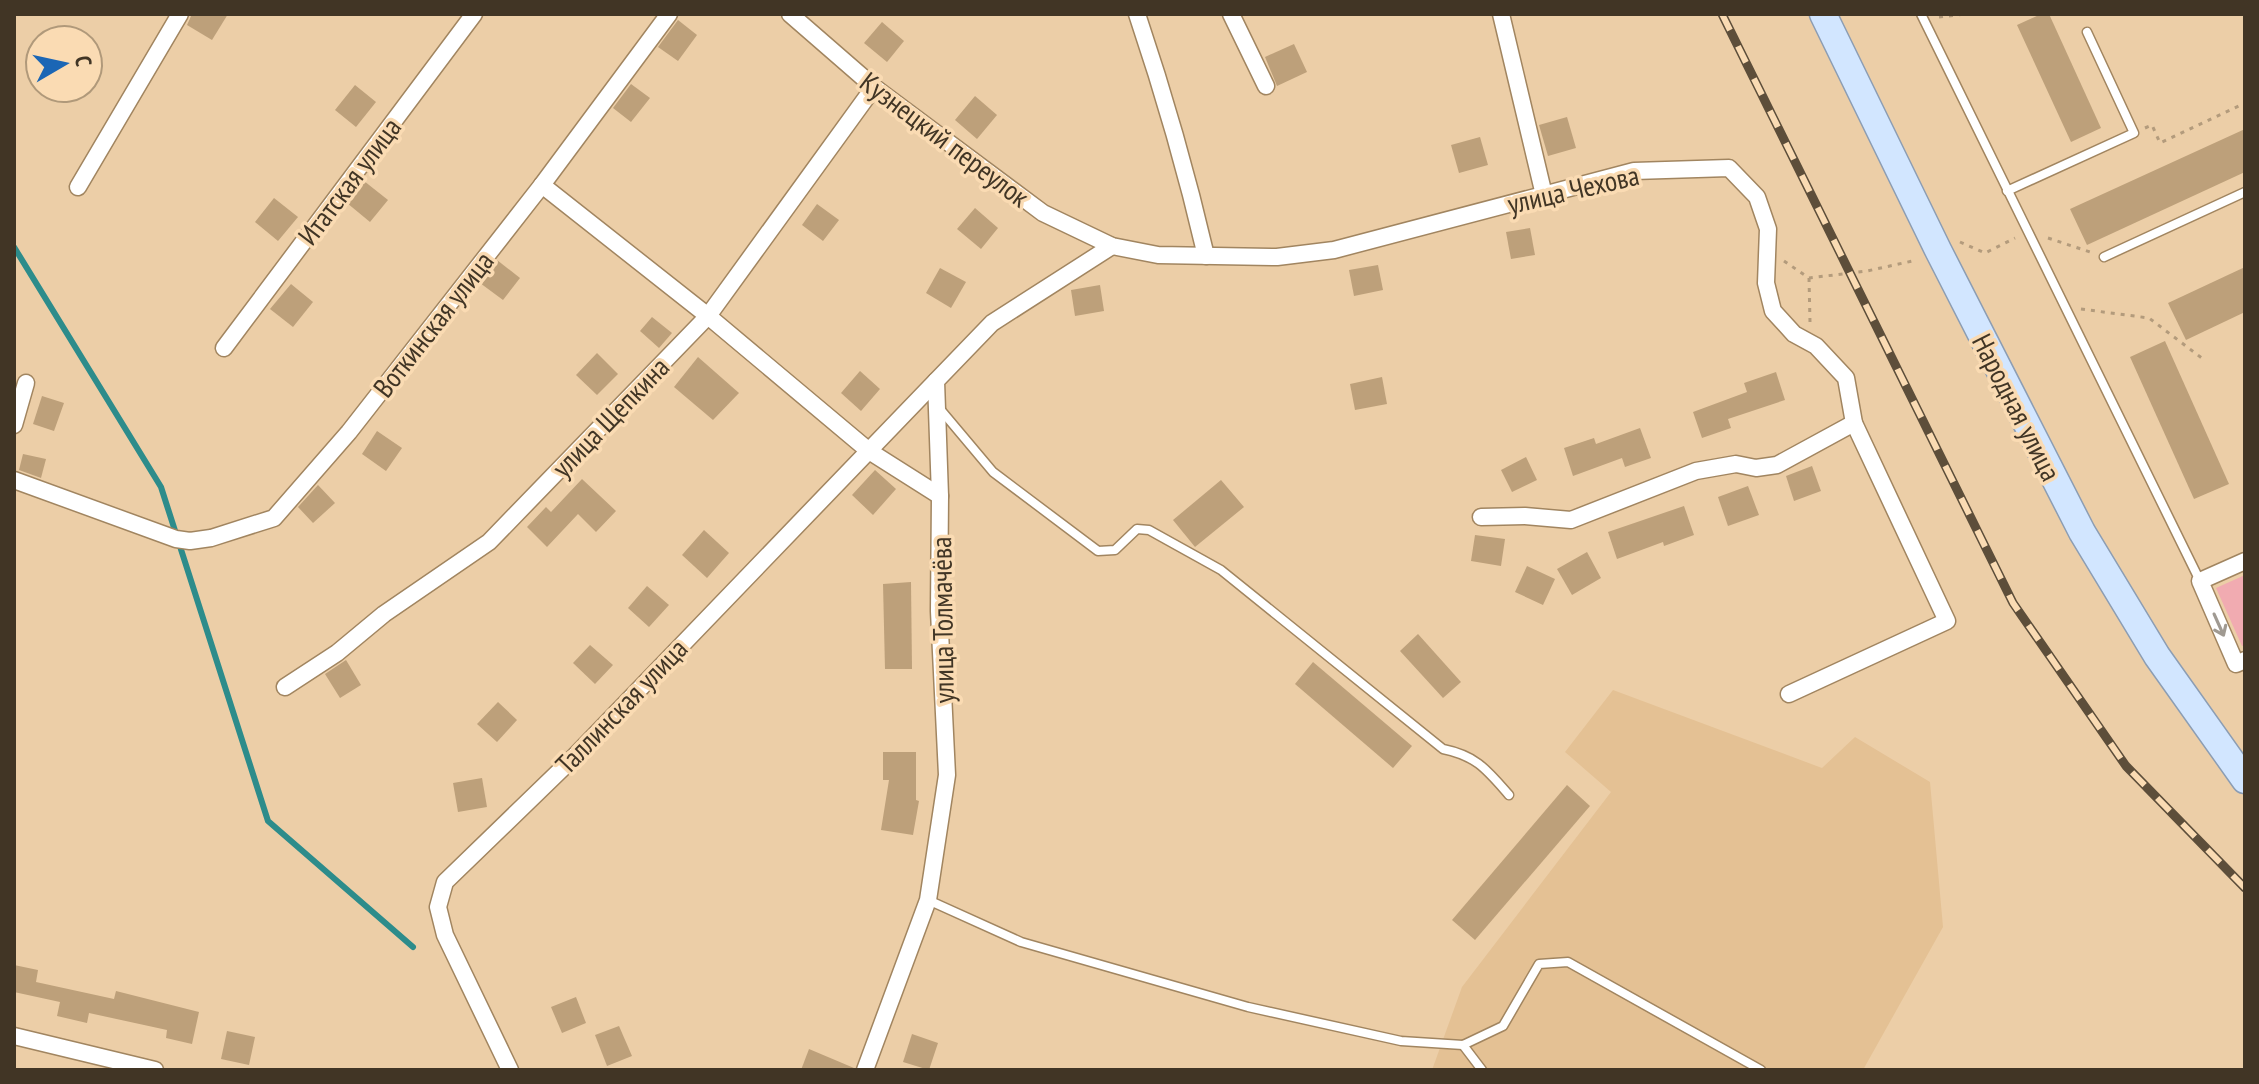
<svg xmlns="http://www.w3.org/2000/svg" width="2259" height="1084" viewBox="0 0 2259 1084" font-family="'PT Sans Narrow',sans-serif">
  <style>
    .built { fill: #e4c194 }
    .green { fill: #f1abb1 }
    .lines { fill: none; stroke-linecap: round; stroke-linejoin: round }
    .stream { stroke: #2d8c8b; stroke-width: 6 }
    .building { fill: #bda07a }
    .service-casing { stroke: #a18560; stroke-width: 11 }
    .minor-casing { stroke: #a18560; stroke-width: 19 }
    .primary-casing { stroke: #8c9db3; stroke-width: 29 }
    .path { stroke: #b39b7c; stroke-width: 3; stroke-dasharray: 4 6; stroke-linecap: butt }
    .service { stroke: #fff; stroke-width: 8 }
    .minor { stroke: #fff; stroke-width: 16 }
    .primary { stroke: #d2e6ff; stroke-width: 26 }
    .rail-casing { stroke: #5d4e3a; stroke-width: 9 }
    .rail { stroke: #fadbb3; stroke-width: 6; stroke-dasharray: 18; stroke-linecap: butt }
    .oneway { stroke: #a09a92 }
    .labels { text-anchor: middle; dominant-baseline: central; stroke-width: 7; stroke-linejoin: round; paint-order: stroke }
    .street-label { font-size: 28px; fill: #413525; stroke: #fadbb3 }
  </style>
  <rect width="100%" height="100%" fill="#eccea7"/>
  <!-- built -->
  <path class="built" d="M1613 690 1822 768 1855 737 1930 782 1943 927 1863 1070H1432L1462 987 1611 792 1565 752Z"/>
  <!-- green -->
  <path class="green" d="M2245 575V645L2242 646 2216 588Z"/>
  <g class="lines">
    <!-- stream -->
    <path class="stream" d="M14 247 161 487 268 821 413 947"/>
  </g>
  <!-- building -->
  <g class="building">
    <path d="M192 14H228L212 40 187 25Z"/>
    <path d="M2041 14H2049L2101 128 2071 142 2017 25Z"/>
    <path d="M678 20 697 35 678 61 658 47Z"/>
    <path d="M882 22 904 41 887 62 864 43Z"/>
    <path d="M1294 44 1307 72 1277 86 1265 57Z"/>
    <path d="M631 84 650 98 631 122 613 108Z"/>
    <path d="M355 85 376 102 356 127 335 110Z"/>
    <path d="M975 96 997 115 977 139 955 120Z"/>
    <path d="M1567 117 1576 148 1548 156 1539 125Z"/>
    <path d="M2245 129V172L2087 245 2070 209Z"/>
    <path d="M1480 137 1488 165 1459 173 1451 145Z"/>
    <path d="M364 181 388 200 370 222 347 203Z"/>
    <path d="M274 198 298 217 278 241 255 222Z"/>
    <path d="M817 204 839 220 823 241 802 225Z"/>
    <path d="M975 208 998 228 981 249 957 229Z"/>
    <path d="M1530 228 1535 255 1511 259 1506 232Z"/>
    <path d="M497 260 520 278 503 300 480 283Z"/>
    <path d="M1378 265 1383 290 1354 296 1349 270Z"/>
    <path d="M2245 267V312L2186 340 2168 303Z"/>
    <path d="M940 268 966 282 951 308 926 293Z"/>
    <path d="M291 284 313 302 293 327 270 309Z"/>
    <path d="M1100 285 1104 311 1075 316 1071 290Z"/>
    <path d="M652 317 672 333 659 348 640 331Z"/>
    <path d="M2165 341 2229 484 2194 499 2130 357Z"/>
    <path d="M597 353 618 374 597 395 576 375Z"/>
    <path d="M698 357 739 393 713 420 674 387Z"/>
    <path d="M860 371 880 389 861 411 841 393Z"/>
    <path d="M1776 372 1785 400 1728 419 1731 428 1702 438 1693 412 1747 392 1744 383Z"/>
    <path d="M1382 377 1387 404 1355 410 1350 384Z"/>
    <path d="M42 396 64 403 54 431 33 424Z"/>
    <path d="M1640 428 1651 458 1625 467 1622 458 1573 476 1564 448 1594 438 1596 444Z"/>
    <path d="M377 431 402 448 386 471 362 454Z"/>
    <path d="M23 454 46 459 41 478 19 470Z"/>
    <path d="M1526 457 1537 480 1512 492 1501 470Z"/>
    <path d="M1812 466 1821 491 1794 501 1786 476Z"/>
    <path d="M875 470 896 489 873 515 852 495Z"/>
    <path d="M582 479 616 511 596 532 578 514 547 547 527 527 546 507 551 512Z"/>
    <path d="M1221 480 1244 507 1195 547 1173 520Z"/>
    <path d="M318 485 335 503 313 523 298 507Z"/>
    <path d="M1748 486 1759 515 1728 526 1718 497Z"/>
    <path d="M1684 506 1694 535 1664 546 1663 542 1617 559 1608 532Z"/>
    <path d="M704 530 729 553 707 578 682 555Z"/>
    <path d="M1475 535 1505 539 1501 566 1471 561Z"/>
    <path d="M1587 552 1601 578 1572 595 1557 569Z"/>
    <path d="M1527 566 1555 579 1543 605 1515 592Z"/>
    <path d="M911 582 912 669H885L883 584Z"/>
    <path d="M647 586 669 605 649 627 628 608Z"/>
    <path d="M1418 634 1461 682 1443 698 1400 651Z"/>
    <path d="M590 645 613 665 595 684 573 663Z"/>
    <path d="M346 660 361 685 340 698 325 674Z"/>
    <path d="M1313 662 1412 746 1393 768 1295 684Z"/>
    <path d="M498 702 517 720 497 742 477 724Z"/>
    <path d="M883 752H916V800L919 801 913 835 881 830 889 780H883Z"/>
    <path d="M482 778 487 807 458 812 453 783Z"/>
    <path d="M1567 785 1590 806 1475 940 1452 920Z"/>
    <path d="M14 965 38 970 36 982 114 999 116 991 199 1012 192 1044 166 1038 167 1030 89 1013 87 1023 57 1016 60 1002 14 992Z"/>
    <path d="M576 997 586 1023 562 1033 551 1007Z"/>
    <path d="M619 1026 632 1056 607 1066 595 1035Z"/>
    <path d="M227 1031 255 1037 249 1065 221 1059Z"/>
    <path d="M912 1034 938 1043 929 1070 903 1062Z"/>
    <path d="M809 1049 854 1068V1070H801Z"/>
  </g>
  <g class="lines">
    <!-- service casing -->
    <g class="service-casing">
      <g id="service">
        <path d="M1921 14 2200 581"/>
        <path d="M2007 191 2134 133 2087 32"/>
        <path d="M2104 257 2245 192"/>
        <path d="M940 409 993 472 1098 551 1115 550 1137 529 1149 530 1221 570 1443 749C1477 756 1487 770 1509 795"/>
        <path d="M928 900 1021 942 1248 1007 1401 1041 1463 1045 1503 1026 1539 964 1568 962 1761 1070"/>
        <path d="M1463 1045 1482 1070"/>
      </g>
    </g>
    <!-- minor casing -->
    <g class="minor-casing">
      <g id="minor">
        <path d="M790 14 874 87 1043 213 1112 246 1158 255 1277 257 1334 250 1634 171 1729 168 1757 197 1768 229 1766 283 1773 311 1794 334 1816 346 1846 378 1854 423 1947 621 1789 694"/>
        <path d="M1137 14C1164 94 1187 174 1206 256"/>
        <path d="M1231 14 1266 86"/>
        <path d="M1501 14 1544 195"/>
        <path d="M542 185 708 316 869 451 940 496"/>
        <path d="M78 187 180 14"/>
        <path d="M224 348 474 14"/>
        <path d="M14 425 26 383"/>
        <path d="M14 480 176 539 190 541 211 538 274 518 349 432 542 185 669 14"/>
        <path d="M1481 517 1525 516 1571 520 1696 471 1736 464 1756 468 1777 465 1854 423"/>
        <path d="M2245 561 2200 581 2236 664 2245 660"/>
        <path d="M285 687 337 653 384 614 489 542 708 316 874 87"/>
        <path d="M14 1036 155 1070"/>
        <path d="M510 1070 445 935 438 907 445 882 571 760 936 381"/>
        <path d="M865 1070 928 900 947 775 939 611 940 496 936 381 992 323 1112 246"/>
      </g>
    </g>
    <!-- primary casing -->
    <g class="primary-casing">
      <path id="primary" d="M1823 14 1938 250 2082 532 2157 656 2245 780"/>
    </g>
    <!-- path -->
    <g class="path">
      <path d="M1939 17 1966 14"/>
      <path d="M2145 128 2152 125 2160 143 2245 103"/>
      <path d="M2048 238 2090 252"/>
      <path d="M1960 242 1985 253 2015 238"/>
      <path d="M1784 261 1809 278 1867 271 1917 260"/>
      <path d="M1809 278 1810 322"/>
      <path d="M2081 309 2149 318 2203 359"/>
    </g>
    <!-- service -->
    <use href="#service" class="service"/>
    <!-- minor -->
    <use href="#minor" class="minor"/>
    <!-- primary -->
    <use href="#primary" class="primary"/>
    <!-- rail casing -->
    <g class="rail-casing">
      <path id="rail" d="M1722 14 2013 603 2126 766 2245 888"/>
    </g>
    <!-- rail -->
    <use href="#rail" class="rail"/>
  </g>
  <!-- one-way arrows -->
  <defs><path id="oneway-shaft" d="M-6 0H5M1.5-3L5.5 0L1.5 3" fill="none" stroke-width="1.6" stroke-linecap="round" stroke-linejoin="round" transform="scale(2)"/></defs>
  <use class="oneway" href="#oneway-shaft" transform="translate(2219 625) rotate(66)"/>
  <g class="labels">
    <!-- street labels -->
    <g class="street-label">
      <text transform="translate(945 139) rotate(37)">Кузнецкий переулок</text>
      <text transform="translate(349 181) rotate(-53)">Итатская улица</text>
      <text transform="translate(1573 189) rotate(-13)">улица Чехова</text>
      <text transform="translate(433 324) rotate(-52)">Воткинская улица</text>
      <text transform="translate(2017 407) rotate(63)">Народная улица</text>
      <text transform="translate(610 417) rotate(-46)">улица Щепкина</text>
      <text transform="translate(942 620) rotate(-91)">улица Толмачёва</text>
      <text transform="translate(621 706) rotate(-46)">Таллинская улица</text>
    </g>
  </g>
  <!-- border -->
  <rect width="2259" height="1084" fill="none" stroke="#413525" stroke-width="32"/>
  <!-- north arrow -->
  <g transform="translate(64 64) rotate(81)"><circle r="38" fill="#fadbb3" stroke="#b0997a" stroke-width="2"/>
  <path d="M0-6L14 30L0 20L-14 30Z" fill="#1b66b5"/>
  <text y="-12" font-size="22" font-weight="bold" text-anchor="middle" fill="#413525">С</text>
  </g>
</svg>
